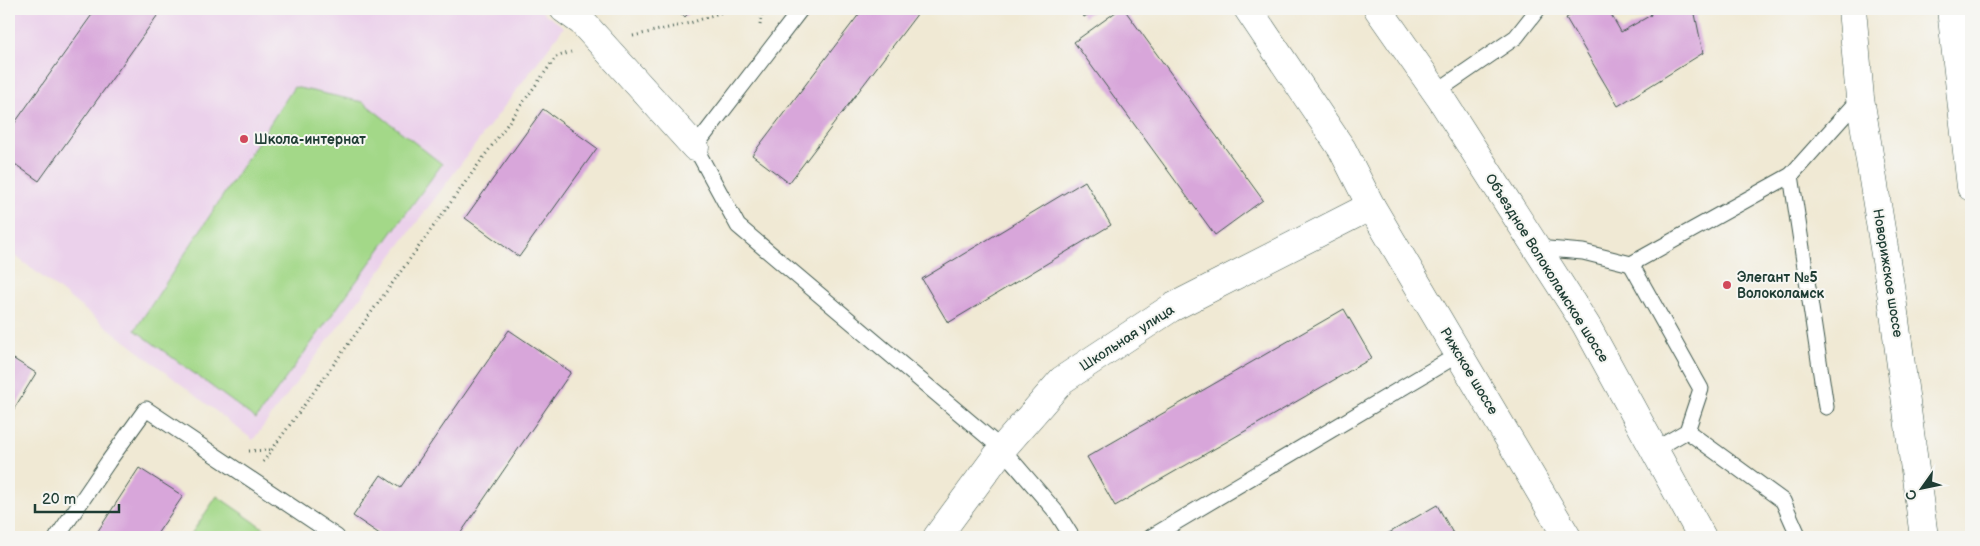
<svg xmlns="http://www.w3.org/2000/svg" width="1980" height="546" viewBox="0 0 1980 546" font-family="'Balsamiq Sans',sans-serif">
  <style>
    .built { fill: #ebd1eb }
    .green { fill: #a3d888; stroke: #618a5e }
    .building { fill: #d8a6da }
    .lines { fill: none; stroke-linecap: round; stroke-linejoin: round }
    .lane-casing { stroke: #3e574c; stroke-width: 17 }
    .street-casing { stroke: #3e574c; stroke-width: 29 }
    .primary-casing { stroke: #3e574c; stroke-width: 29 }
    .highway-casing { stroke: #3e574c; stroke-width: 29 }
    .path { stroke: #3e574c; stroke-width: 3; stroke-dasharray: 1 4; stroke-linecap: butt }
    .lane { stroke: #fff; stroke-width: 15 }
    .street { stroke: #fff; stroke-width: 28 }
    .primary { stroke: #fff; stroke-width: 28 }
    .highway { stroke: #fff; stroke-width: 28 }
    .poi-dot { fill: #d1495b; stroke: #f6f6f2; stroke-width: 2 }
    .labels { text-anchor: middle; dominant-baseline: central; stroke-width: 4; stroke-linejoin: round; paint-order: stroke }
    .poi-label { font-size: 14px; font-weight: bold; fill: #1f3d34; stroke: #f6f6f2; text-anchor: start }
    .street-label { font-size: 14px; fill: #1f3d34; stroke: #f6f6f2 }
  </style>
  <rect width="100%" height="100%" fill="#f6f6f2"/>
  <filter id="ink" filterUnits="userSpaceOnUse"><feTurbulence type="fractalNoise" baseFrequency=".02" numOctaves="2"/><feDisplacementMap in="SourceGraphic" scale="10" xChannelSelector="R" yChannelSelector="G"/><feConvolveMatrix kernelMatrix="1 2 1 2 8 2 1 2 1" color-interpolation-filters="sRGB"/></filter>
  <filter id="wash" filterUnits="userSpaceOnUse"><feTurbulence type="fractalNoise" baseFrequency=".0096" numOctaves="4" result="noise"/><feDisplacementMap in="SourceGraphic" scale="20" xChannelSelector="R" yChannelSelector="G"/><feGaussianBlur stdDeviation="1.12" result="paint"/><feColorMatrix in="noise" values="0 0 0 0 0 0 0 0 0 0 0 0 0 0 0 0 0 1.4 0 .05"/><feComposite in="paint" operator="in"/></filter>
  <g filter="url(#wash)">
    <rect width="100%" height="100%" fill="#f0e9d4"/>
    <!-- built -->
    <path class="built" d="M9 9H538L564 27 253 440 9 251Z"/>
    <!-- green -->
    <g class="green">
      <path d="M294 87 363 102 442 164 256 419 135 330Z"/>
      <path d="M217 496 276 537H189Z"/>
    </g>
    <g id="blocks">
      <!-- building -->
      <g class="building">
        <path d="M96 9H162L39 181 9 160V131Z"/>
        <path d="M675 9H692L685 17Z"/>
        <path d="M863 9H921L789 183 752 155Z"/>
        <path d="M1079 9H1097L1084 17Z"/>
        <path d="M1120 9H1124L1263 200 1215 235 1074 42Z"/>
        <path d="M1582 9H1608L1621 32 1651 15 1649 9H1694L1703 53 1618 106 1566 18Z"/>
        <path d="M543 109 597 148 519 257 465 218Z"/>
        <path d="M1085 181 1111 225 948 323 922 279Z"/>
        <path d="M1344 309 1372 358 1115 506 1087 457Z"/>
        <path d="M509 330 571 372 458 537H384L353 516 381 475 400 488Z"/>
        <path d="M9 356 36 373 9 417Z"/>
        <path d="M139 468 183 496 155 537H94Z"/>
        <path d="M1437 505 1455 537H1382Z"/>
      </g>
    </g>
  </g>
  <g filter="url(#ink)">
    <use href="#blocks" fill-opacity="0" stroke="#3e574c" stroke-width="1"/>
    <g class="lines">
      <!-- lane casing -->
      <g class="lane-casing">
        <g id="lane">
          <path d="M801 9 695 147 738 226 1002 449 1057 513 1072 537"/>
          <path d="M1436 92 1516 37 1538 9"/>
          <path d="M1791 175 1826 407"/>
          <path d="M1537 248 1583 252 1631 264 1791 175 1860 98"/>
          <path d="M1631 264 1701 389 1687 431 1654 450"/>
          <path d="M1687 431 1783 501 1799 537"/>
          <path d="M57 537 108 462 146 409 337 537"/>
          <path d="M1151 537 1459 354"/>
        </g>
      </g>
      <!-- street casing -->
      <g class="street-casing">
        <g id="street">
          <path d="M564 9 582 22 695 147"/>
          <path d="M1248 9 1342 149 1371 206 1567 537"/>
          <path d="M937 537 1002 449 1062 380 1171 308 1371 206"/>
        </g>
      </g>
      <!-- primary casing -->
      <g class="primary-casing">
        <path id="primary" d="M1378 9 1441 99 1586 325 1702 537"/>
      </g>
      <!-- highway casing -->
      <g class="highway-casing">
        <g id="highway">
          <path d="M1852 9 1860 98 1892 298 1924 537"/>
          <path d="M1951 9 1971 187"/>
        </g>
      </g>
      <!-- path -->
      <g class="path">
        <path d="M760 25 763 9"/>
        <path d="M633 36 690 23 731 9"/>
        <path d="M249 451 270 450"/>
        <path d="M263 462 556 57 571 52"/>
      </g>
      <!-- lane -->
      <use href="#lane" class="lane"/>
      <!-- street -->
      <use href="#street" class="street"/>
      <!-- primary -->
      <use href="#primary" class="primary"/>
      <!-- highway -->
      <use href="#highway" class="highway"/>
    </g>
  </g>
  <!-- markers -->
  <g class="poi-dot">
    <circle cx="244" cy="139" r="5"/>
    <circle cx="1727" cy="285" r="5"/>
  </g>
  <g class="labels">
    <!-- poi labels -->
    <g class="poi-label">
      <text x="254" y="139">Школа-интернат</text>
      <text x="1737" y="277">Элегант №5<tspan x="1737" dy="16">Волоколамск</tspan></text>
    </g>
    <!-- street labels -->
    <g class="street-label">
      <text transform="translate(1547 268) rotate(58)">Объездное Волоколамское шоссе</text>
      <text transform="translate(1888 273) rotate(81)">Новорижское шоссе</text>
      <text transform="translate(1127 338) rotate(-33)">Школьная улица</text>
      <text transform="translate(1469 371) rotate(59)">Рижское шоссе</text>
    </g>
  </g>
  <!-- margin -->
  <rect width="1980" height="546" fill="none" stroke="#f6f6f2" stroke-width="30"/>
  <!-- north arrow -->
  <g transform="translate(1922 488) rotate(237)" stroke="#f6f6f2" stroke-width="4" paint-order="stroke">
  <path d="M0-4L9 19L0 12L-9 19Z" fill="#1f3d34"/>
  <text y="-8" font-size="14" font-weight="bold" text-anchor="middle" fill="#1f3d34">С</text>
  </g>
  <!-- scale -->
  <path d="M35 504v8h84v-8" fill="none" stroke="#1f3d34" stroke-width="2.5"/>
  <text x="42" y="504" font-size="15" fill="#1f3d34" stroke="#f6f6f2" stroke-width="4" paint-order="stroke">20 m</text>
</svg>
